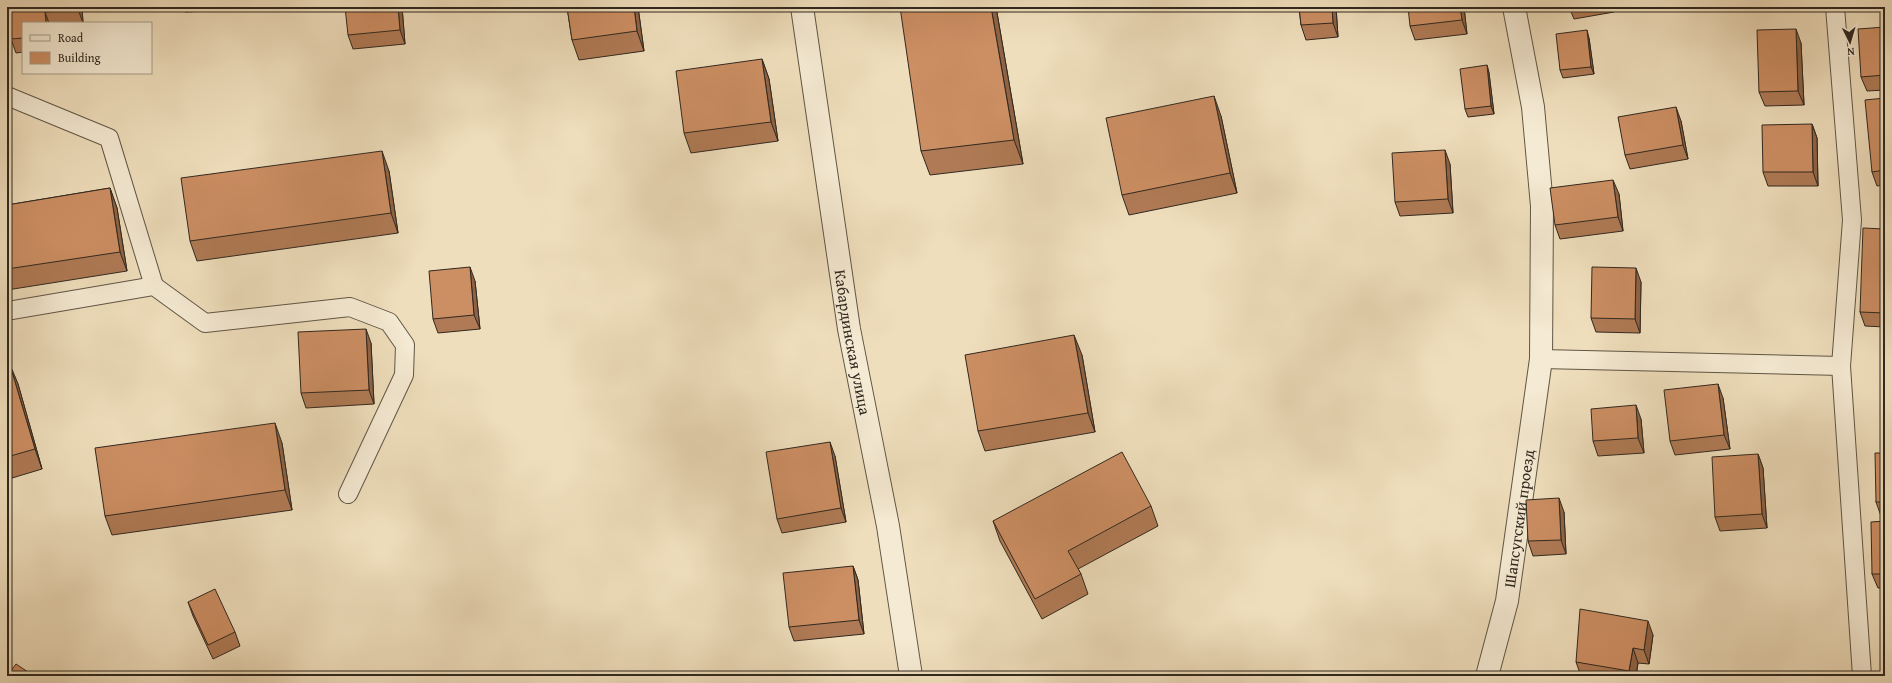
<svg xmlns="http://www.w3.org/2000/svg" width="1892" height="683" viewBox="0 0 1892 683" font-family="'Gentium Book Plus',serif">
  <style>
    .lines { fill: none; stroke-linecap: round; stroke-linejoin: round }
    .lane-casing { stroke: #605646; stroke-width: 20 }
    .street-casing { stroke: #605646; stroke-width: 24 }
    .lane { stroke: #f5ead3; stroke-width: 18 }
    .street { stroke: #f5ead3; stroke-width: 22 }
    .wall { fill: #af7a55; stroke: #30281f }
    .shaded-wall { fill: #8f6345; stroke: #30281f }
    .building { fill: #cc8e63; stroke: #30281f }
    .labels { text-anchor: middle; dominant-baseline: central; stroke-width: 3; stroke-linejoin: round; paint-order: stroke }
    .street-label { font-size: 16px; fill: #30281f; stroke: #f5ead3 }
  </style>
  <rect width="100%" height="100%" fill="#efdebc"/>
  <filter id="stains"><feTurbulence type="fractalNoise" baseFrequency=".005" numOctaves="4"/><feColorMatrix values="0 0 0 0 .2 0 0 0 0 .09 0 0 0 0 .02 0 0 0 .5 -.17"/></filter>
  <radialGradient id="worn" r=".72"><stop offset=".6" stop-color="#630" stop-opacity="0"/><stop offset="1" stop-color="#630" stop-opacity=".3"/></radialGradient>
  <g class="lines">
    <!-- lane casing -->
    <g class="lane-casing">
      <g id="lane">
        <path d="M1835 7 1852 220 1841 366 1862 676"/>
        <path d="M7 96 109 138 154 286"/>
        <path d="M7 311 154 286 205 323 350 307 389 322 405 345 404 375 348 494"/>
        <path d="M1541 359 1841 366"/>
      </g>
    </g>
    <!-- street casing -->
    <g class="street-casing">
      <g id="street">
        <path id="s1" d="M802 7 849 329 888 526 911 676"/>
        <path id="s2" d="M1487 676 1507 601 1541 359 1542 206 1533 107 1514 7"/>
      </g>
    </g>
    <!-- lane -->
    <use href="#lane" class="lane"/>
    <!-- street -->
    <use href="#street" class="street"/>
  </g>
  <!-- wall -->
  <g class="wall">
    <path d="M8 7H82L83 23H23V52L16 53 11 39Z"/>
    <path d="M183 7H244L245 9 185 12Z"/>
    <path d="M402 7 405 44 353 49 348 35Z"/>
    <path d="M567 7H638L644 51 579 60 572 40Z"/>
    <path d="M996 7 1023 164 930 175 921 151Z"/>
    <path d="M1299 7H1336L1338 37 1306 40 1301 25Z"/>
    <path d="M1464 7 1467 34 1415 40 1410 26Z"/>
    <path d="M1569 7H1613L1614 12 1574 19Z"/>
    <path d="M1885 27V90L1867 91 1861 77Z"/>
    <path d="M1589 38 1594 74 1563 78 1560 70Z"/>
    <path d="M1801 43 1804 105 1765 106 1759 92Z"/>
    <path d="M762 59 769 79 778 141 691 153 684 133Z"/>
    <path d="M1487 65 1489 73 1494 114 1468 117 1465 109Z"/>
    <path d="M1885 98V185L1877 186 1872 172Z"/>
    <path d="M1221 116 1237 193 1129 215 1122 195Z"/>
    <path d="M1681 121 1688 159 1630 169 1625 155Z"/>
    <path d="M1812 124 1817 138 1818 186H1768L1763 172Z"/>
    <path d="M1450 164 1453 213 1400 216 1395 202Z"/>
    <path d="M389 171 398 233 197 261 190 241Z"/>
    <path d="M110 188 117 208 127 271 7 290V205Z"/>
    <path d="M1619 194 1623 231 1560 239 1555 225Z"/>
    <path d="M1885 229V327L1865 326 1860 312Z"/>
    <path d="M475 281 480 329 438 333 433 319Z"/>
    <path d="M1641 282 1640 333 1596 332 1591 318Z"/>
    <path d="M371 343 374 404 306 408 301 393Z"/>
    <path d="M1082 355 1095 432 985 451 978 431Z"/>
    <path d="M7 365H10L18 384 42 469 12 478 7 465Z"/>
    <path d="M1723 398 1730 449 1675 455 1670 441Z"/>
    <path d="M1641 419 1644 453 1598 456 1593 441Z"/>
    <path d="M282 443 292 510 112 535 105 516Z"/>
    <path d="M1885 453V516H1881L1876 502Z"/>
    <path d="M1758 454 1763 468 1767 528 1720 531 1715 517Z"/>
    <path d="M835 456 846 522 782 533 777 519Z"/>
    <path d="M1151 506 1158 526 1078 569 1081 574 1088 594 1042 619 1000 541 993 521Z"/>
    <path d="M1564 512 1566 554 1533 556 1528 541Z"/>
    <path d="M1885 521V588H1878L1872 574Z"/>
    <path d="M853 566 858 580 864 634 794 641 789 627Z"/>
    <path d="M188 602 235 632 240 646 213 659 193 616Z"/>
    <path d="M1885 615V668L1882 659Z"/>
    <path d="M1653 635 1649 664 1638 663 1636 676H1581L1576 662Z"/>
  </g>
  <!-- shaded-wall -->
  <g class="shaded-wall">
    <path d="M78 7H82L83 23 78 9Z"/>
    <path d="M398 7H402L405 44 400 30Z"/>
    <path d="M634 7H638L644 51 637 31Z"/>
    <path d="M991 7H996L1023 164 1014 140Z"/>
    <path d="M1332 7H1336L1338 37 1333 23Z"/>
    <path d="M1460 7H1464L1467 34 1462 20Z"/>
    <path d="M45 12 49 23H46Z"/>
    <path d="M1796 29 1801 43 1804 105 1798 91Z"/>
    <path d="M1587 30 1589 38 1594 74 1591 67Z"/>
    <path d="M762 59 769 79 778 141 771 122Z"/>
    <path d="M1487 65 1489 73 1494 114 1491 106Z"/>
    <path d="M1214 96 1221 116 1237 193 1230 173Z"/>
    <path d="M1676 107 1681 121 1688 159 1683 145Z"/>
    <path d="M1812 124 1817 138 1818 186 1813 172Z"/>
    <path d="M1445 150 1450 164 1453 213 1448 199Z"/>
    <path d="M382 151 389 171 398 233 391 213Z"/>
    <path d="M1613 180 1619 194 1623 231 1618 217Z"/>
    <path d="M110 188 117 208 127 271 120 252Z"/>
    <path d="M470 267 475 281 480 329 474 315Z"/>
    <path d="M1636 268 1641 282 1640 333 1635 319Z"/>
    <path d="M366 329 371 343 374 404 369 390Z"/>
    <path d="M1074 335 1082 355 1095 432 1088 413Z"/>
    <path d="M10 365 18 384 42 469 35 449Z"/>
    <path d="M1718 384 1723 398 1730 449 1724 435Z"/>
    <path d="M1636 405 1641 419 1644 453 1638 438Z"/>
    <path d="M275 423 282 443 292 510 285 490Z"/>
    <path d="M830 442 835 456 846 522 841 508Z"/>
    <path d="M1758 454 1763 468 1767 528 1762 514Z"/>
    <path d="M1559 498 1564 512 1566 554 1561 540Z"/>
    <path d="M853 566 858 580 864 634 859 620Z"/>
    <path d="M1648 621 1653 635 1649 664 1644 650Z"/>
    <path d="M1633 648 1638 663 1636 676H1631L1629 671Z"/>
  </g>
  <!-- building -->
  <g class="building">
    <path d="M8 7H78V9L45 12 46 23H23V38L11 39Z"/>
    <path d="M345 7H398L400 30 348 35Z"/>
    <path d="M567 7H634L637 31 572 40Z"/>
    <path d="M900 7H991L1014 140 921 151Z"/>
    <path d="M1299 7H1332L1333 23 1301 25Z"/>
    <path d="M1408 7H1460L1462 20 1410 26Z"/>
    <path d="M1885 27V75L1861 77 1858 29Z"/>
    <path d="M1796 29 1798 91 1759 92 1757 30Z"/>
    <path d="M1587 30 1591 67 1560 70 1556 34Z"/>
    <path d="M762 59 771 122 684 133 676 71Z"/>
    <path d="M1487 65 1491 106 1465 109 1460 69Z"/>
    <path d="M1214 96 1230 173 1122 195 1106 118Z"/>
    <path d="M1885 98V170L1872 172 1865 100Z"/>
    <path d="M1676 107 1683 145 1625 155 1618 117Z"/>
    <path d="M1812 124 1813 172H1763L1762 125Z"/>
    <path d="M1445 150 1448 199 1395 202 1392 153Z"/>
    <path d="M382 151 391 213 190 241 181 178Z"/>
    <path d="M1613 180 1618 217 1555 225 1550 188Z"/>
    <path d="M110 188 120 252 7 269V205Z"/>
    <path d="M1863 228 1885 229V313L1860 312Z"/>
    <path d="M470 267 474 315 433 319 429 271Z"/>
    <path d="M1592 267 1636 268 1635 319 1591 318Z"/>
    <path d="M366 329 369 390 301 393 298 332Z"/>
    <path d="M1074 335 1088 413 978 431 965 355Z"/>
    <path d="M7 365H10L35 449 7 457Z"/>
    <path d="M1885 378V426H1884Z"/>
    <path d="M1718 384 1724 435 1670 441 1664 390Z"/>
    <path d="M1636 405 1638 438 1593 441 1591 409Z"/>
    <path d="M275 423 285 490 105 516 95 448Z"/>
    <path d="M830 442 841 508 777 519 766 452Z"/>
    <path d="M1122 452 1151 506 1068 551 1081 574 1035 599 993 521Z"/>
    <path d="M1875 453H1885V502H1876Z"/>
    <path d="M1758 454 1762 514 1715 517 1712 457Z"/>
    <path d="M1559 498 1561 540 1528 541 1526 500Z"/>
    <path d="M1885 521V574H1872L1871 522Z"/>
    <path d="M853 566 859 620 789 627 783 573Z"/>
    <path d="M215 589 235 632 208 645 188 602Z"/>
    <path d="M1580 609 1648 621 1644 650 1633 648 1629 671 1576 662Z"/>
    <rect x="1882" y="615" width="3" height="44"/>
    <path d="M16 664 34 676H7Z"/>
  </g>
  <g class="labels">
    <!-- street labels -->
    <g class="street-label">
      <text stroke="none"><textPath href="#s1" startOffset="339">Кабардинская улица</textPath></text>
      <text stroke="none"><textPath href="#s2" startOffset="161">Шапсугский проезд</textPath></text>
    </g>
  </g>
  <!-- margin -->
  <rect width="1892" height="683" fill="none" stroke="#efdebc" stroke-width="24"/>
  <rect x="8" y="8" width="1876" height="667" fill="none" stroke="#30281f" stroke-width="2"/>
  <rect x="12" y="12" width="1868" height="659" fill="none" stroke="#30281f"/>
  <!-- legend -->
  <rect x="22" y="22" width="130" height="52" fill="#f5ead3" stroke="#a69c8b"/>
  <rect x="30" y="35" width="20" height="6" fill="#f5ead3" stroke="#a69c8b"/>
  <text x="58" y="42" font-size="12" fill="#30281f">Road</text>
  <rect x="30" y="52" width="20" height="12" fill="#cc8e63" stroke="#a69c8b"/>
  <text x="58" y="62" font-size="12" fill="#30281f">Building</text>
  <!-- north arrow -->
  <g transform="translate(1850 42) rotate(175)" stroke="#f5ead3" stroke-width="3" paint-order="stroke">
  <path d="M0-3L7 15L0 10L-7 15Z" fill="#30281f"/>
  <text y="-6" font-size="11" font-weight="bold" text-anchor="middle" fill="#30281f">N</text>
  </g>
  <rect width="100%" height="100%" filter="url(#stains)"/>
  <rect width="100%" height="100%" fill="url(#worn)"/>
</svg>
